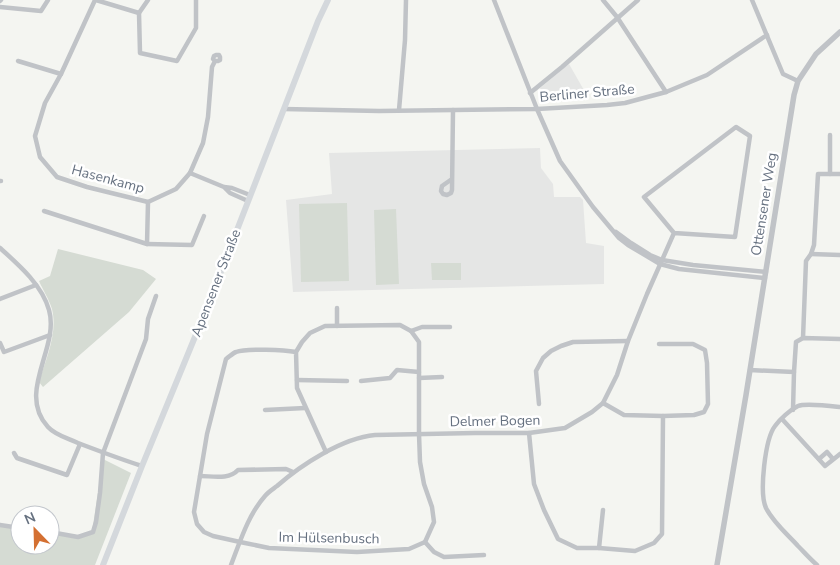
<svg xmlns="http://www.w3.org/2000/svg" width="840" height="565" viewBox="0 0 840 565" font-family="'Nunito Sans',sans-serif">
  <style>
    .built { fill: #e5e6e5 }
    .green { fill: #d5dbd3 }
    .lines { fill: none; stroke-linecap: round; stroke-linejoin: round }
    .minor { stroke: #c0c3c7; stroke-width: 4.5 }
    .tertiary { stroke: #c0c3c7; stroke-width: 5.5 }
    .secondary { stroke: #d4d8dc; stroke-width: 6 }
    .labels { text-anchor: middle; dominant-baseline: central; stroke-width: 5; stroke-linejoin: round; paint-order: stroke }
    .street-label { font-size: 14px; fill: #667180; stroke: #fff }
  </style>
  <rect width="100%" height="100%" fill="#f4f5f1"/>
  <!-- built -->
  <g class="built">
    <path d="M569 64 585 92 574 98 546 99 540 88Z"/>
    <path d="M540 148 541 168 553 184 554 197H580L583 200 586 243 604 246V284L293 292 286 200 332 194 329 153Z"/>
  </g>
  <!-- green -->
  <g class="green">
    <path d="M347 203 349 281 301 282 299 204Z"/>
    <path d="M396 209 399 284 376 285 374 210Z"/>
    <path d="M58 249 143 270 156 279 129 312 43 387 39 382C46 359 58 333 52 309 49 299 43 290 39 281L50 276Z"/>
    <path d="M431 263H461V280H432Z"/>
    <path d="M103 459 131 473 95 565H0V525L20 528V545H50V533L78 537 92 532Z"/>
  </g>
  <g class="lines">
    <!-- minor -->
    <g class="minor">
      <path d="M95 0 61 74 45 103 35 136 40 157 57 177 87 187 148 202 176 189 190 173 224 187 232 188 250 195"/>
      <path d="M96 0 139 13"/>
      <path d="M148 0 139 13 140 53 177 61 196 28V0"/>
      <path d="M494 0 537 109 560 161 593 207 619 238 628 245 660 264 679 269 765 278"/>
      <path d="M603 0 617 17 666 92"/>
      <path d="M752 0 783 74 798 81"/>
      <path d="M0 1 1 0"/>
      <path d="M0 7 41 11 48 0"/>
      <path d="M18 61 61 74"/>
      <path d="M530 93 562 67 638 0"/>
      <path d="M284 109 379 111 537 109 607 105 625 103 666 92 707 75 767 35"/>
      <path d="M399 110 405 40 406 0"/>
      <path d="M190 173 203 143 208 117 212 67 215 61H218L220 60V57L219 55H216L214 56 213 59 215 61"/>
      <path d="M830 174V135"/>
      <path d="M452 179 442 186 441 191 443 194 447 195 451 193 452 190 453 110"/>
      <path d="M0 181H1"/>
      <path d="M225 188 230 193 248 201"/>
      <path d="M44 211 147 244 148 202"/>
      <path d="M616 232 631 243 650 255 662 260 693 265 766 272"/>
      <path d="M147 244 192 245 204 216"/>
      <path d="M0 248C19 265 42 285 49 310 60 348 16 392 48 427 55 435 67 438 78 443 99 451 120 459 142 466"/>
      <path d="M811 254 840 255"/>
      <path d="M0 299 36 285"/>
      <path d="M337 326V308"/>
      <path d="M411 331 422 327H450"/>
      <path d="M803 338 806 261 811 254 814 245 818 174H840"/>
      <path d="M0 343 4 352 50 335"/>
      <path d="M296 352C285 350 246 348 236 352 233 353 229 357 226 359L207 434 194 512 197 524 204 532 213 536 240 542 269 548 357 552 409 549 425 542 434 522 432 507 424 484 420 462 419 434V342L411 331 400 325 325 326 310 333 302 342 296 352 297 388 326 452"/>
      <path d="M750 370 794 372 793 410"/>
      <path d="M794 372 796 342 803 338 840 339"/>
      <path d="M419 378 442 377"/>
      <path d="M297 380 347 381"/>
      <path d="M361 381 390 378 397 370 419 372"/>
      <path d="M603 403 624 415 663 416 694 415 704 412 708 404 707 363 705 350 693 344H659"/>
      <path d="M539 404 536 371 543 358 551 351 561 346 573 342 628 341"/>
      <path d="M265 410 305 408"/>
      <path d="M782 419 825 466 840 454"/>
      <path d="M529 433 534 484 544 510 558 539 577 548H599L635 551 654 543 662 534 663 416"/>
      <path d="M14 453 17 458 67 475 80 444"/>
      <path d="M819 459 827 452 833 459"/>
      <path d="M200 476C212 476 229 480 238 470L286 469 293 472"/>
      <path d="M0 525 20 528"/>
      <path d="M50 532 78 537 93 532 96 522 100 493 103 453 146 339 148 319 156 296"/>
      <path d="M425 542 434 552 444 557 484 555"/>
      <path d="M599 548 603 510"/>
      <path d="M231 565C240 542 248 515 265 496 268 492 273 489 277 486 301 465 342 438 375 435L475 433H529L565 428 592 412 603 403 617 375 628 341 647 294 674 233 735 237 750 136 736 127 644 197 674 233"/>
      <path d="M817 565C810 559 804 552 798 546 787 534 773 522 766 508 759 493 765 439 775 426 780 419 790 410 798 406 805 403 831 406 840 407"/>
    </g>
    <!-- tertiary -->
    <path class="tertiary" d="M717 565 746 395 794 95 798 81 816 54 840 32"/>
    <!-- secondary -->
    <path class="secondary" d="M103 565 142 466 206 310 318 21 328 0"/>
  </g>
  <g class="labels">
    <!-- street labels -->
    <g class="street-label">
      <text transform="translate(587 93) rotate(-5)">Berliner Straße</text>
      <text transform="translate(108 179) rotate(15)">Hasenkamp</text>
      <text transform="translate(764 204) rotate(-81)">Ottensener Weg</text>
      <text transform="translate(216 283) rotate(-69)">Apensener Straße</text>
      <text transform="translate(495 421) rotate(-1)">Delmer Bogen</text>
      <text transform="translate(329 538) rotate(1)">Im Hülsenbusch</text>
    </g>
  </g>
  <!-- north arrow -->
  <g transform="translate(35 530) rotate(337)"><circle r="24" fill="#ffffff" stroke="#c2c6cc"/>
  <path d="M0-4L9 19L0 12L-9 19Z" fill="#d47032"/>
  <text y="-8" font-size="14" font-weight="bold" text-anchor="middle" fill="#667180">N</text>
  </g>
</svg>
